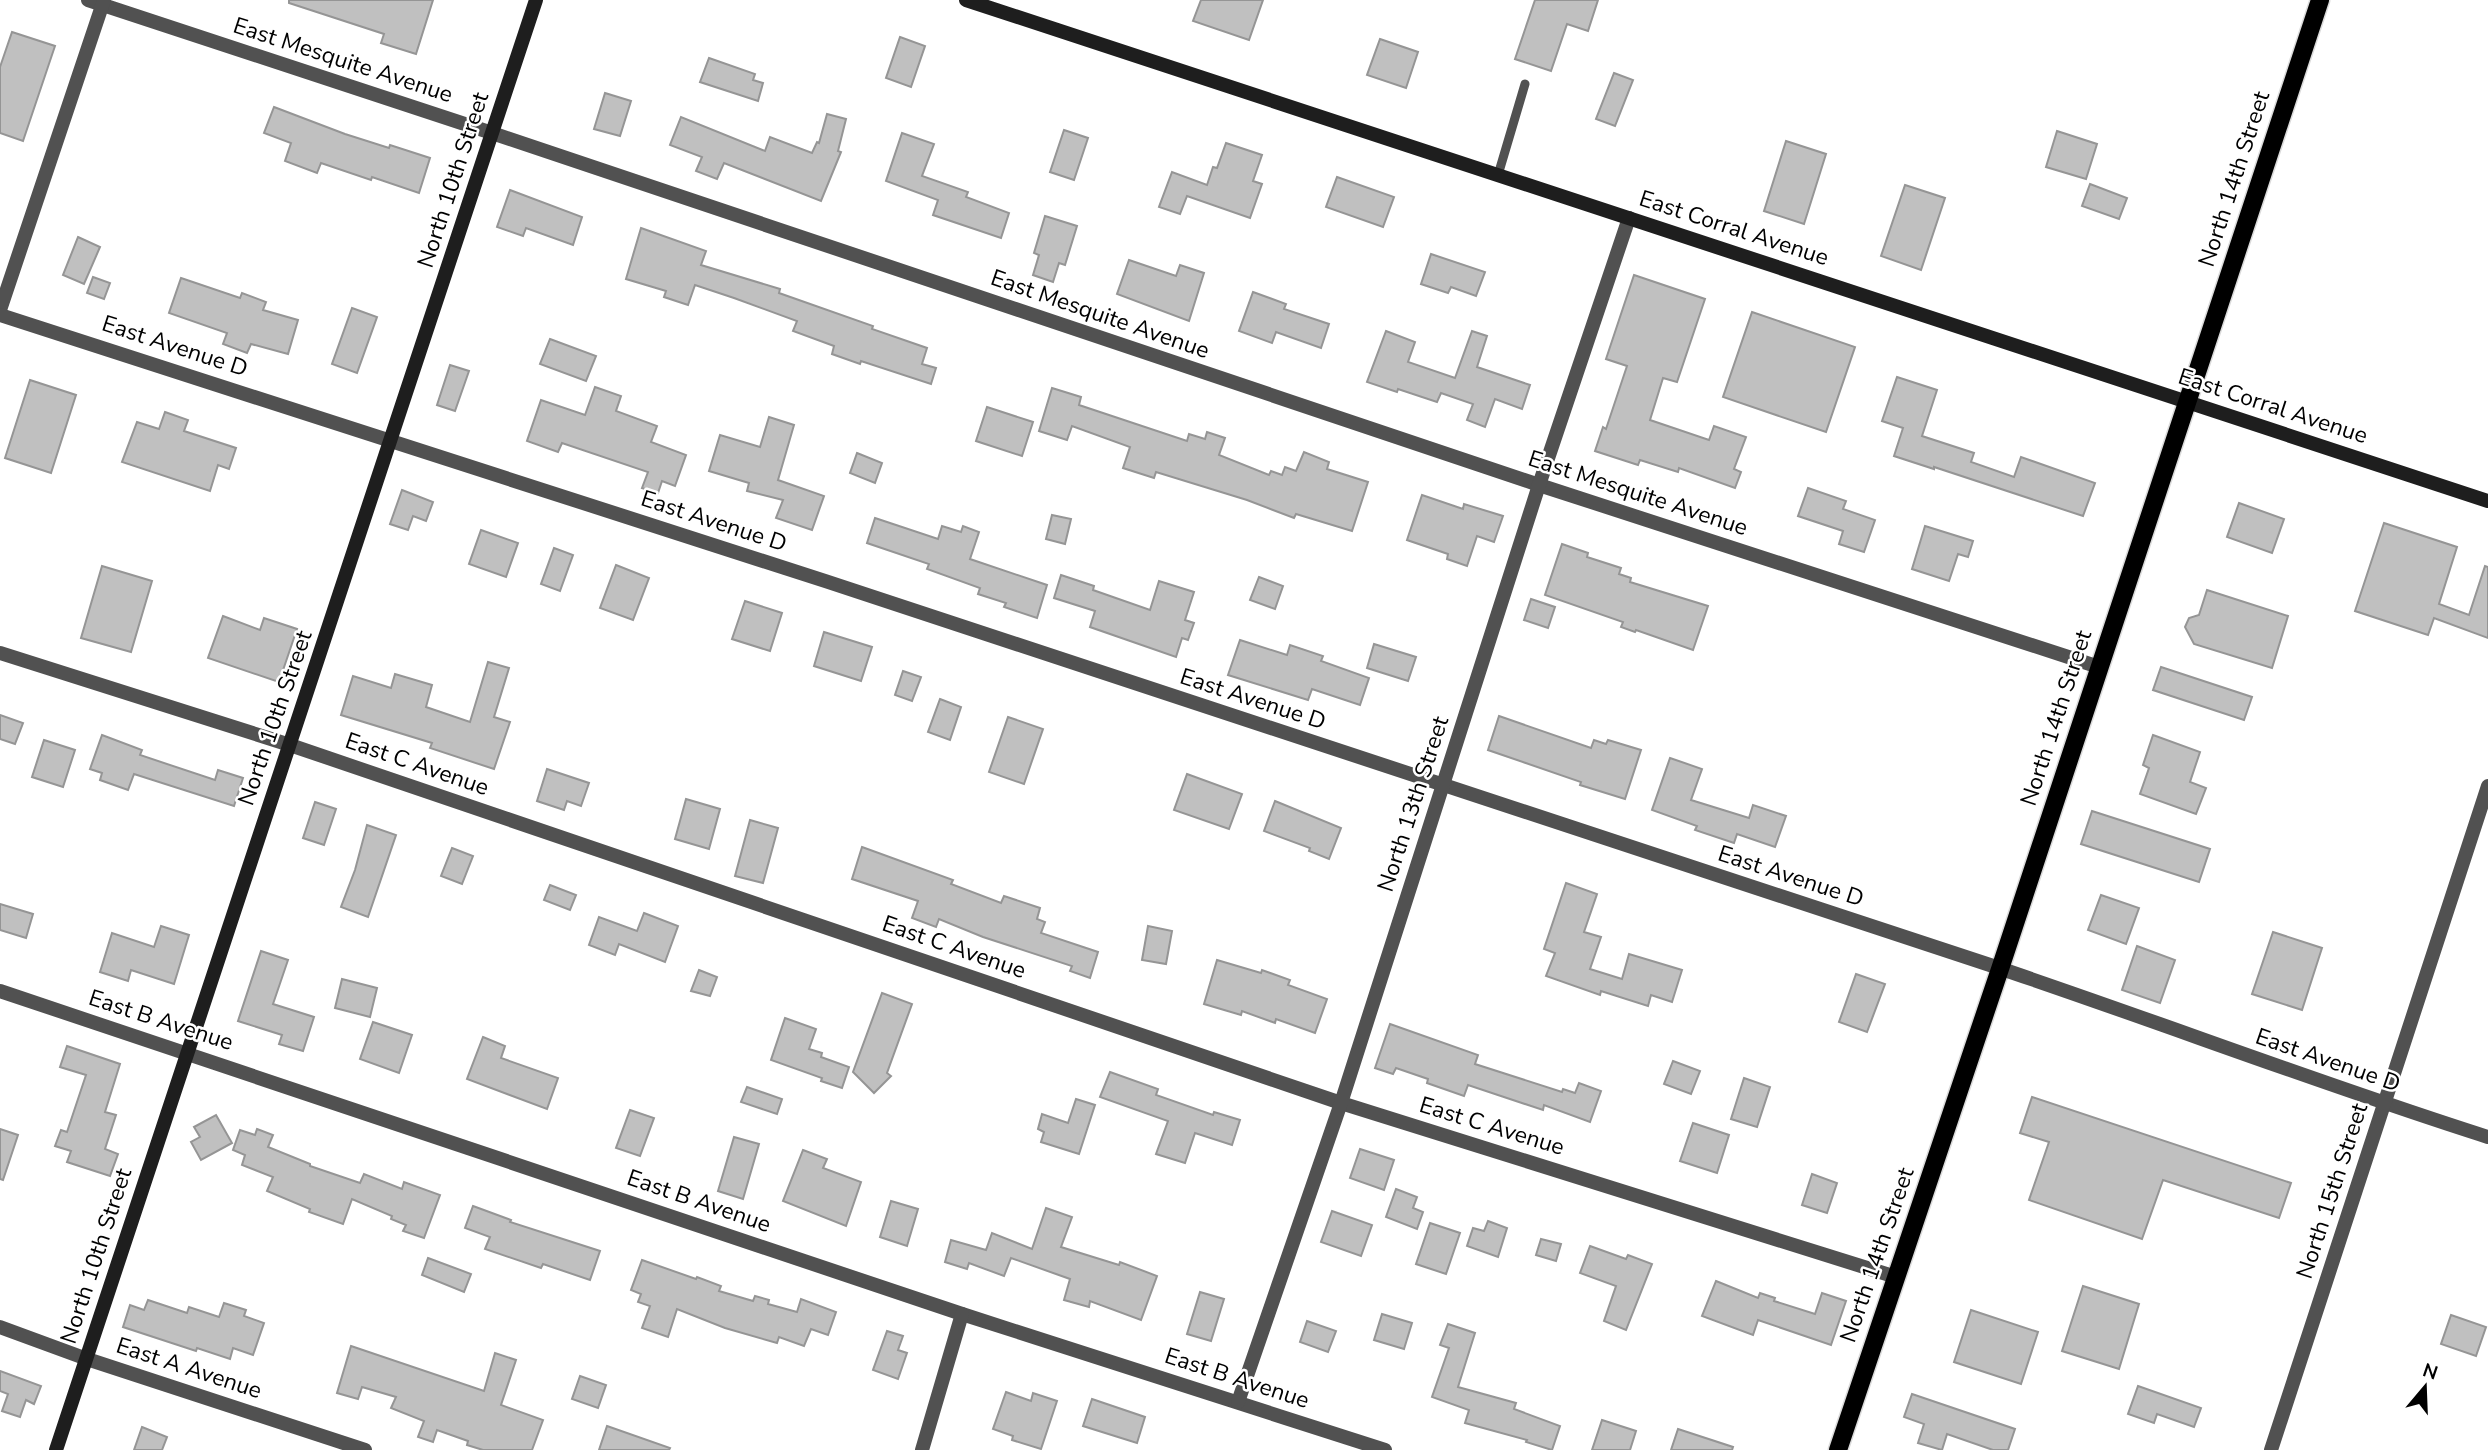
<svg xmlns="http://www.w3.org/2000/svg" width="2488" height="1450" viewBox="0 0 2488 1450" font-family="'Nunito Sans',sans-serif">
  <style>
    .building { fill: #c0c0c0; stroke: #959595; stroke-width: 2 }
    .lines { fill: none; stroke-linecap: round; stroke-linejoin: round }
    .primary-casing { stroke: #dbdbdb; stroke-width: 21 }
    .lane { stroke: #515151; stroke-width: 9 }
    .street { stroke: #515151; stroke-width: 14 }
    .secondary { stroke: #1e1e1e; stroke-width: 14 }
    .primary { stroke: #000; stroke-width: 18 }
    .labels { text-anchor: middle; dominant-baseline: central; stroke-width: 5; stroke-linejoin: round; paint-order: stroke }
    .street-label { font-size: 23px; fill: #000; stroke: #fff }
  </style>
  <rect width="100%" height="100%" fill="#fff"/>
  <!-- building -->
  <g class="building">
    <path d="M289 0H433L416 54 381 43 384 34 289 3Z"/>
    <path d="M1201 0H1263L1249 40 1193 21Z"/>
    <path d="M1535 0H1598L1588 31 1567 24 1551 71 1515 59Z"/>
    <path d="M12 32 55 46 23 141 0 133V67Z"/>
    <path d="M900 37 925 46 911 87 886 78Z"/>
    <path d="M1380 39 1418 52 1406 88 1367 75Z"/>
    <path d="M709 58 755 74 753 80 763 83 758 101 700 82Z"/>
    <path d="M1614 73 1633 80 1615 126 1596 119Z"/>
    <path d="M605 93 631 101 620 136 594 129Z"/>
    <path d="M274 107 345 134 389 148 390 145 430 158 419 193 372 177 371 180 321 163 317 173 285 161 291 143 264 133Z"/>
    <path d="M827 114 846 119 838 151 841 152 821 201 724 163 717 179 696 171 702 157 670 145 681 117 765 151 770 137 812 153 817 142 819 143Z"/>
    <path d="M1064 130 1088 138 1074 180 1050 172Z"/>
    <path d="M2057 131 2097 144 2086 179 2046 167Z"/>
    <path d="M902 133 934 144 922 176 968 192 966 197 1009 213 1001 238 933 215 938 200 886 181Z"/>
    <path d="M1786 141 1826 154 1804 224 1764 211Z"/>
    <path d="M1226 143 1262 155 1253 181 1262 184 1250 218 1187 196 1180 214 1159 207 1172 172 1207 185 1213 167 1217 168Z"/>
    <path d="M1337 177 1394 197 1383 227 1326 207Z"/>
    <path d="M2090 184 2127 198 2119 219 2082 206Z"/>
    <path d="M1905 185 1945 198 1921 270 1881 256Z"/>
    <path d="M510 190 582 217 573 245 526 228 523 236 497 227Z"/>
    <path d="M1045 216 1077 226 1065 265 1059 263 1053 282 1033 275 1039 255 1034 253Z"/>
    <path d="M641 228 706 251 701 265 780 289 779 293 873 326 872 329 927 348 922 364 936 368 931 384 861 361 860 364 832 354 834 346 793 331 797 321 734 298 695 285 688 305 664 297 666 291 626 279Z"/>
    <path d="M78 237 100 247 84 284 63 275Z"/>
    <path d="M1431 254 1485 272 1476 296 1451 287 1448 293 1421 284Z"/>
    <path d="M1129 260 1176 276 1180 265 1204 273 1189 321 1117 294Z"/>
    <path d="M1634 275 1705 299 1677 382 1663 378 1650 420 1709 440 1714 426 1746 437 1734 469 1741 472 1735 488 1679 468 1678 472 1640 460 1638 465 1595 451 1603 427 1606 429 1627 366 1606 359Z"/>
    <path d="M93 277 110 283 104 299 87 293Z"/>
    <path d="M181 278 240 298 242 293 266 302 263 310 298 320 288 354 251 344 247 353 223 344 227 333 169 313Z"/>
    <path d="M1253 292 1286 304 1284 309 1329 324 1321 348 1276 332 1272 343 1239 331Z"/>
    <path d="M352 308 377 317 357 373 332 364Z"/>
    <path d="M1752 312 1855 347 1826 432 1723 397Z"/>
    <path d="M1386 331 1415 342 1408 362 1455 378 1472 331 1487 336 1477 367 1530 385 1522 409 1495 399 1485 427 1467 420 1473 404 1441 393 1437 402 1398 389 1397 392 1367 382Z"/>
    <path d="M550 339 596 356 586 381 540 364Z"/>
    <path d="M450 365 469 371 455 411 437 405Z"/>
    <path d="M1897 377 1937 390 1922 436 1974 453 1971 462 2014 477 2021 457 2095 483 2083 516 1934 467V469L1894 456 1903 428 1882 421Z"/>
    <path d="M30 380 76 395 51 473 5 458Z"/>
    <path d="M595 387 621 396 616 411 657 426 651 442 686 455 675 486 662 481 658 493 642 488 648 472 562 443 558 452 527 441 541 400 585 415Z"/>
    <path d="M1052 388 1081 397 1079 405 1187 441 1189 434 1205 439 1207 432 1225 438 1219 455 1269 475 1271 471 1282 475 1285 467 1296 471 1304 452 1329 462 1327 469 1368 482 1352 531 1296 514 1294 518 1247 500 1156 472 1154 478 1123 468 1130 447 1072 426 1067 440 1039 431Z"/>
    <path d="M987 407 1033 422 1022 456 976 441Z"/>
    <path d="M165 412 188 420 184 431 236 448 229 469 218 465 210 491 122 462 137 422 159 429Z"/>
    <path d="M769 417 794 425 778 480 824 496 812 530 776 518 783 500 747 491 749 483 709 471 720 435 760 447Z"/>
    <path d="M857 453 882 463 875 483 850 473Z"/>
    <path d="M1808 488 1846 501 1843 509 1875 520 1864 552 1839 544 1843 531 1798 516Z"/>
    <path d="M402 490 433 502 426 521 413 516 408 530 390 524Z"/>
    <path d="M1422 495 1463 509 1464 504 1503 516 1494 542 1477 536 1467 566 1447 559 1448 554 1407 540Z"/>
    <path d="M2239 503 2284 519 2272 553 2227 537Z"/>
    <path d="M1052 515 1071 519 1065 544 1046 539Z"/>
    <path d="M875 518 938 539 942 526 961 532 963 526 979 532 970 559 1047 585 1037 618 1004 607 1006 603 978 594 980 588 927 569 929 564 867 543Z"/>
    <path d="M2384 523 2457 547 2439 604 2469 615 2485 566 2488 567V638L2434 618 2428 635 2355 611Z"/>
    <path d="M1925 526 1973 541 1968 557 1958 554 1949 581 1912 569Z"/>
    <path d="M481 530 518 543 506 577 469 564Z"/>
    <path d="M1562 544 1588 553 1587 557 1621 568 1619 574 1631 578 1630 582 1708 606 1693 650 1636 630 1635 632 1621 627 1623 622 1545 595Z"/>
    <path d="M554 548 573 555 560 591 541 584Z"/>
    <path d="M616 565 649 578 633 620 600 608Z"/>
    <path d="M102 566 152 581 131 652 81 638Z"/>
    <path d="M1061 575 1094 586 1093 590 1150 610 1159 581 1194 592 1185 620 1194 623 1188 640 1182 638 1176 657 1090 627 1095 611 1054 598Z"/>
    <path d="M1259 577 1283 586 1275 609 1250 600Z"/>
    <path d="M2207 590 2288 616 2272 668 2194 644 2185 627 2189 618 2199 615Z"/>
    <path d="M1531 599 1555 607 1548 628 1524 620Z"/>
    <path d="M745 601 782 613 770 651 732 639Z"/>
    <path d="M223 616 260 630 264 618 297 629 279 682 208 658Z"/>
    <path d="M824 632 872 647 861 681 814 666Z"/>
    <path d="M1240 640 1287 655 1290 645 1323 656 1321 661 1369 678 1360 705 1312 689 1308 700 1228 675Z"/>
    <path d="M1374 644 1416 657 1408 681 1367 668Z"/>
    <path d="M488 662 509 668 494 717 510 722 494 769 430 748 432 743 341 715 353 676 391 688 395 674 432 685 426 707 470 722Z"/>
    <path d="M2161 667 2252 697 2244 720 2153 690Z"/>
    <path d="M903 671 921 677 912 701 895 695Z"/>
    <path d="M940 699 961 707 950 740 928 732Z"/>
    <path d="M0 715 23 723 15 744 0 739Z"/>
    <path d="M1499 716 1591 748 1594 740 1606 744 1608 740 1641 750 1625 799 1580 785 1581 782 1488 750Z"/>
    <path d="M1008 717 1043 729 1024 784 989 772Z"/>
    <path d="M102 735 142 750 140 755 215 780 218 770 243 778 234 806 134 774 128 790 100 780 102 773 90 769Z"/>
    <path d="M2153 735 2200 752 2190 782 2206 788 2196 814 2140 794 2149 768 2143 765Z"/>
    <path d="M44 740 75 750 63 787 32 777Z"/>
    <path d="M1670 758 1702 769 1691 800 1749 818 1753 805 1786 816 1775 847 1737 834 1734 843 1695 830 1697 826 1652 810Z"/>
    <path d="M547 769 589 783 581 806 567 801 564 810 537 801Z"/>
    <path d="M1187 774 1242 794 1229 829 1174 810Z"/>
    <path d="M686 799 720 809 709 849 675 839Z"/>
    <path d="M1275 801 1341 828 1329 859 1309 851 1310 848 1264 831Z"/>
    <path d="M315 802 336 809 324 845 303 838Z"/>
    <path d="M2092 811 2210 849 2199 882 2081 844Z"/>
    <path d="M750 820 778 828 763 883 735 876Z"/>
    <path d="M367 825 396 835 368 917 341 907 355 870Z"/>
    <path d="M862 847 953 880 951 884 1001 903 1004 896 1040 908 1037 919 1045 922 1041 933 1098 952 1090 978 1070 971 1072 966 983 937 939 919 936 927 912 918 918 901 852 879Z"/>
    <path d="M452 848 473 856 462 884 441 876Z"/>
    <path d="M1566 883 1597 894 1584 932 1601 937 1590 969 1622 979 1629 954 1682 970 1672 1002 1651 995 1648 1006 1601 991 1600 995 1546 976 1555 953 1544 949Z"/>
    <path d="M550 885 576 895 570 910 544 900Z"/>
    <path d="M2101 895 2139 908 2126 944 2088 930Z"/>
    <path d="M0 904 33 914 26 938 0 930Z"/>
    <path d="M644 913 678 926 665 962 619 944 615 955 589 945 599 917 637 931Z"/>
    <path d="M161 926 189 935 174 984 131 970 128 981 100 972 112 933 154 947Z"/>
    <path d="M1148 926 1172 931 1166 964 1142 960Z"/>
    <path d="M2273 932 2322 948 2302 1010 2252 994Z"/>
    <path d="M2137 946 2175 960 2160 1003 2122 990Z"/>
    <path d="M261 951 288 960 273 1004 314 1017 303 1051 279 1044 282 1035 238 1021Z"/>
    <path d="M1217 960 1261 973 1262 970 1290 980 1288 985 1327 999 1315 1033 1276 1019 1275 1023 1242 1011 1241 1015 1204 1004Z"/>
    <path d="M699 970 717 977 710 996 691 991Z"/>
    <path d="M1856 974 1885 984 1867 1032 1839 1022Z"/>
    <path d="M342 979 377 988 370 1017 335 1008Z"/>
    <path d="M882 993 912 1004 887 1073 891 1076 874 1093 853 1072Z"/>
    <path d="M785 1018 816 1029 809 1049 822 1053 821 1057 849 1067 842 1088 821 1081 822 1078 771 1060Z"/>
    <path d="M373 1022 412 1035 399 1073 360 1059Z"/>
    <path d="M1390 1024 1478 1055 1475 1064 1562 1092 1563 1089 1575 1093 1579 1083 1601 1091 1590 1122 1544 1105 1543 1110 1468 1085 1464 1096 1427 1083 1428 1079 1396 1068 1393 1074 1375 1068Z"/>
    <path d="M483 1037 505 1046 501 1058 558 1078 547 1109 467 1079Z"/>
    <path d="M67 1046 120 1064 105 1112 116 1115 105 1149 118 1154 110 1176 67 1162 71 1151 55 1146 61 1130 67 1132 86 1075 60 1067Z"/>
    <path d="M1673 1061 1700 1071 1691 1094 1664 1084Z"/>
    <path d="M1110 1072 1158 1089 1156 1095 1213 1115 1214 1112 1240 1120 1232 1145 1195 1133 1185 1163 1156 1154 1168 1121 1100 1097Z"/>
    <path d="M1744 1078 1770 1087 1757 1127 1731 1119Z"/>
    <path d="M747 1087 782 1099 777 1114 741 1102Z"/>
    <path d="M2032 1097 2291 1183 2279 1218 2163 1180 2142 1239 2029 1200 2049 1142 2020 1133Z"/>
    <path d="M1076 1099 1095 1105 1079 1154 1041 1142 1044 1132 1038 1129 1042 1114 1068 1123Z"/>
    <path d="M630 1110 654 1118 640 1156 616 1148Z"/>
    <path d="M216 1115 232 1143 201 1160 191 1142 200 1137 194 1127Z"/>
    <path d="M1693 1123 1729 1135 1717 1173 1680 1161Z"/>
    <path d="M0 1129 18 1135 3 1180 0 1179Z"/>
    <path d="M257 1129 273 1135 268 1147 310 1164V1166L360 1183 364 1174 402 1189 404 1182 440 1195 424 1238 403 1231 406 1225 391 1219 392 1216 352 1199 343 1224 309 1212 310 1209 267 1191 273 1177 242 1165 245 1155 233 1150 240 1130 255 1135Z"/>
    <path d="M734 1137 759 1144 743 1199 718 1191Z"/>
    <path d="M1360 1149 1394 1160 1384 1190 1350 1178Z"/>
    <path d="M803 1150 827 1159 823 1168 861 1182 846 1226 783 1201Z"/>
    <path d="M1812 1174 1837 1183 1827 1213 1802 1205Z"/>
    <path d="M1396 1189 1417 1197 1413 1208 1423 1212 1417 1229 1386 1217Z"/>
    <path d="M891 1201 918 1209 907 1246 880 1237Z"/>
    <path d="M473 1206 511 1220 510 1222 600 1251 590 1280 543 1264 541 1268 485 1249 490 1237 465 1228Z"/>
    <path d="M1046 1208 1072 1217 1061 1247 1119 1265 1120 1262 1157 1276 1141 1320 1090 1301 1089 1307 1064 1300 1070 1279 1011 1258 1004 1276 969 1263 967 1269 945 1262 951 1240 986 1250 992 1233 1032 1249Z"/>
    <path d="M1332 1211 1372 1225 1361 1256 1321 1242Z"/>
    <path d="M1488 1221 1507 1228 1498 1257 1467 1246 1473 1228 1484 1231Z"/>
    <path d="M1430 1223 1460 1233 1446 1274 1416 1264Z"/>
    <path d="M1541 1239 1561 1244 1556 1261 1536 1255Z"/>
    <path d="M1590 1246 1626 1259 1628 1255 1652 1264 1626 1330 1604 1321 1616 1286 1580 1273Z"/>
    <path d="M428 1258 471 1274 464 1292 422 1275Z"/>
    <path d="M642 1260 696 1279 697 1277 721 1286 719 1291 753 1301 755 1296 769 1300 768 1304 797 1312 801 1299 836 1312 828 1335 811 1329 804 1346 779 1337 777 1343 725 1328 677 1309 668 1337 642 1328 650 1306 638 1302 641 1294 631 1290Z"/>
    <path d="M1716 1281 1758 1298 1760 1293 1775 1298 1774 1301 1815 1314 1822 1293 1846 1301 1831 1345 1758 1320 1753 1335 1702 1316Z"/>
    <path d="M2083 1286 2139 1304 2119 1369 2062 1351Z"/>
    <path d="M1200 1292 1224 1299 1211 1341 1187 1334Z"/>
    <path d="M148 1300 187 1313 189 1307 219 1317 224 1303 246 1310 244 1316 264 1323 253 1355 233 1348 230 1359 197 1348 196 1351 123 1327 130 1305 144 1310Z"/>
    <path d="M1971 1310 2038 1332 2021 1384 1954 1362Z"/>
    <path d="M1382 1314 1412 1323 1404 1349 1374 1340Z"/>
    <path d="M2451 1315 2486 1327 2476 1356 2441 1344Z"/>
    <path d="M1307 1321 1336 1331 1328 1352 1300 1342Z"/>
    <path d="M1448 1324 1475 1333 1458 1387 1516 1403 1514 1409 1560 1426 1552 1450 1526 1442 1527 1440 1465 1423 1469 1410 1432 1397 1449 1348 1440 1345Z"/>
    <path d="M887 1331 903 1336 898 1350 907 1353 898 1379 873 1370Z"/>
    <path d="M351 1346 484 1391 495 1353 516 1360 501 1405 543 1420 532 1450H483L467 1445 468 1441 437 1430 433 1442 418 1437 424 1421 391 1408 396 1397 362 1387 358 1399 337 1393Z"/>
    <path d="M0 1371 41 1386 34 1404 26 1400 20 1417 2 1411 8 1394 0 1391Z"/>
    <path d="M580 1376 606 1385 598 1408 572 1399Z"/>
    <path d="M2138 1386 2201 1408 2194 1427 2157 1414 2154 1423 2128 1414Z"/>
    <path d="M1006 1392 1031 1401 1033 1393 1057 1401 1041 1449 1012 1440 1013 1436 993 1429Z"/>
    <path d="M1912 1394 2015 1429 2008 1450H1993L1947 1434 1942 1450 1918 1443 1924 1424 1904 1417Z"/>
    <path d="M1092 1399 1145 1417 1137 1443 1083 1426Z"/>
    <path d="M1602 1420 1636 1431 1630 1450H1592Z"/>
    <path d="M607 1426 670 1448 669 1450H599Z"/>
    <path d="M142 1427 167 1437 162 1450H134Z"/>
    <path d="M1678 1429 1733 1447 1732 1450H1671Z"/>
  </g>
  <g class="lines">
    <!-- primary casing -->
    <g class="primary-casing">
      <path id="primary" d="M1838 1450 2000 969 2320 0"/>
    </g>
    <!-- lane -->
    <path class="lane" d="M1498 175 1525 84"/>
    <!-- street -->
    <g class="street">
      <path d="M88 0 492 133 1539 485 2099 667"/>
      <path d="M0 310 104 0"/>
      <path d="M0 315C665 526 1328 746 1990 965 2157 1021 2321 1084 2488 1137"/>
      <path d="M0 653 290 745 1341 1103 1896 1277"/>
      <path d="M0 991 962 1314 1385 1450"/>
      <path d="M0 1327 87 1359 365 1450"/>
      <path d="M1238 1402 1341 1103 1539 485 1629 218"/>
      <path d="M922 1450 962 1314"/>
      <path d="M2271 1450 2488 786"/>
    </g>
    <!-- secondary -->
    <g class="secondary">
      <path d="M966 0 2488 501"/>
      <path d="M56 1450 536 0"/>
    </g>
    <!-- primary -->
    <use href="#primary" class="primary"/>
  </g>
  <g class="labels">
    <!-- street labels -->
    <g class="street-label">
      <text transform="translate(343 60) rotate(18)">East Mesquite Avenue</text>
      <text transform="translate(2234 179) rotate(-72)">North 14th Street</text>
      <text transform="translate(453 180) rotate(-72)">North 10th Street</text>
      <text transform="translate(1734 228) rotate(18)">East Corral Avenue</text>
      <text transform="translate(1100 314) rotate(19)">East Mesquite Avenue</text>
      <text transform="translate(175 346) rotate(18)">East Avenue D</text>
      <text transform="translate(2273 406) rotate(18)">East Corral Avenue</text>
      <text transform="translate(1638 493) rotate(18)">East Mesquite Avenue</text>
      <text transform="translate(714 521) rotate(18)">East Avenue D</text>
      <text transform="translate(1253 699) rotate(18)">East Avenue D</text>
      <text transform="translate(275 718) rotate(-71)">North 10th Street</text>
      <text transform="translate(2056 718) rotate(-72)">North 14th Street</text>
      <text transform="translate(417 764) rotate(19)">East C Avenue</text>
      <text transform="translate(1413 804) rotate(-72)">North 13th Street</text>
      <text transform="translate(1791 876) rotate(18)">East Avenue D</text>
      <text transform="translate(954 947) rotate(19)">East C Avenue</text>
      <text transform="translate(161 1020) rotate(18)">East B Avenue</text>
      <text transform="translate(2328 1060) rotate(19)">East Avenue D</text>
      <text transform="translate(1492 1126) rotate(17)">East C Avenue</text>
      <text transform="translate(2332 1191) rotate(-72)">North 15th Street</text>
      <text transform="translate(699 1201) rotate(19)">East B Avenue</text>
      <text transform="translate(1877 1255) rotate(-71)">North 14th Street</text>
      <text transform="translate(96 1256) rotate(-72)">North 10th Street</text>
      <text transform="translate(189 1368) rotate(18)">East A Avenue</text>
      <text transform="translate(1237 1378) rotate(18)">East B Avenue</text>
    </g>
  </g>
  <!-- north arrow -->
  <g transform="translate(2425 1387) rotate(19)" stroke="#ffffff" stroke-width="5" paint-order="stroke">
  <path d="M0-5L12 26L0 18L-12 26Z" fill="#000000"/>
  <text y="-10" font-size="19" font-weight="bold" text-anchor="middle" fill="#000000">N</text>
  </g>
</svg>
